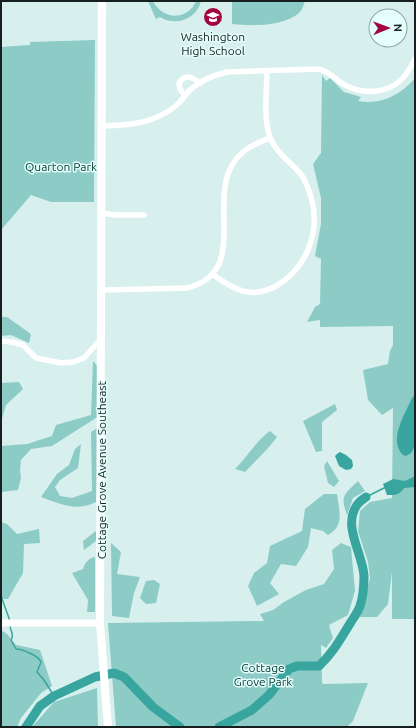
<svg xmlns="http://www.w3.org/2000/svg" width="416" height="728" viewBox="0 0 416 728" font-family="Ubuntu,sans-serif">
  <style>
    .green { fill: #8ccbc6 }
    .water { fill: #38a59e }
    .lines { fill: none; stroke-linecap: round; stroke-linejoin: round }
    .stream { stroke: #38a59e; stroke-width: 1.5 }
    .river { stroke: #38a59e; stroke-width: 9 }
    .minor { stroke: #fff; stroke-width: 5.5 }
    .tertiary { stroke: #fff; stroke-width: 7 }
    .secondary { stroke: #fff; stroke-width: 8 }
    .labels { text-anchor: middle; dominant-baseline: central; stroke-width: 3; stroke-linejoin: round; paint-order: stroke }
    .poi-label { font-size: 12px; fill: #17201f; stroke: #e4fefb }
    .park-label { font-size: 12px; fill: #043835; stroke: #e4fefb }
    .street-label { font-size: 12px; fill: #17201f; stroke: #e4fefb }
  </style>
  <rect width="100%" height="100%" fill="#d7f0ee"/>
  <!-- green -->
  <g class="green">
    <path d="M148 1H153C162 20 188 21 196 1H201C197 19 175 27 160 17L156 19Z"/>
    <path d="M232 1H305C304 4 302 10 300 12 284 27 252 26 232 24Z"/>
    <path d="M95 40 94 202H51L31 195 1 230V47L30 45V42Z"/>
    <path d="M322 75 326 81 330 78 344 92 361 97 358 101C381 105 401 95 415 78V619H392V572L388 604 377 617H360L370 578 368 562 358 531 360 511 370 502 392 498 393 408 382 415 368 400 363 370 388 364 390 351 393 345V326L320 327V320L307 322 315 307 320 304 321 259 315 256 321 224V198L313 164 321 153Z"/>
    <path d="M1 317H7L31 334 29 343 11 335 1 336Z"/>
    <path d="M93 361 98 367 99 416 52 446 31 449 21 460 20 471 21 478 18 490 1 492V446L27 444 52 436 56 425 91 415Z"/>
    <path d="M19 382 23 389 6 405 1 422V383Z"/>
    <path d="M335 404 337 410 322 422V451L316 452 303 421Z"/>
    <path d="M99 427 96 502C76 512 60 504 41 497L57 474 69 465 75 449 81 444 78 468 60 480 55 487 60 496 72 498 92 491 91 432Z"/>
    <path d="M270 431 277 437 269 447 245 472 235 469C247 457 256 441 270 431Z"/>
    <path d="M327 461 339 481 334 487 328 483 324 466Z"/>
    <path d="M358 481 365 491 353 498 347 515C340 495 344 495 358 481Z"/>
    <path d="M324 494H337C339 510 345 526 328 535L323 531 311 528 308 547 296 566 281 564 270 583 279 594 257 606 248 586 254 573 267 563 270 546 302 531 305 509Z"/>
    <path d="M1 522 7 524 17 534 39 529 40 543 24 544 23 573 8 599H1Z"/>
    <path d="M96 531V541L84 550 83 541Z"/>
    <path d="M111 543 121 552 117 574 140 577 134 593 129 618 112 616Z"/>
    <path d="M341 543 351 547 355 591 348 615 329 625 333 638 326 648 321 645 322 682 323 684 368 683 353 721 347 727H116L108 623 264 621 260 614 273 610 284 602 306 590 324 584 334 569 332 550Z"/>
    <path d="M95 557V612H87L88 600 72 573 83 569C85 563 88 558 95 557Z"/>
    <path d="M154 580 160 584 156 603 146 604 140 598 146 581Z"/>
    <path d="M1 630 7 634 16 645 40 650 52 686 41 693 21 718 17 727H1Z"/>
    <path d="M97 688 98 727H32L54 702Z"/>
  </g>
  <!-- water -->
  <g class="water">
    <path d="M415 395V446L411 453 406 456 403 455C388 440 405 414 412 398Z"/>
    <path d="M340 452 346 455 352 460 353 466 351 469 346 470 339 466 335 456 337 454Z"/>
    <path d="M413 477H415V487L404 488C400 495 395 495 387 495L383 484 393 479 405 481Z"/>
  </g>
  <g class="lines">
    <!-- stream -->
    <g class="stream">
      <path d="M366 497 386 487"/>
      <path d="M1 596 10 621"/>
      <path d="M10 625C10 632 15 634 11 640L16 649C22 649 39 656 41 662L37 672 44 680 54 696"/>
    </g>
    <!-- river -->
    <g class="river">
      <path d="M26 727 40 706 54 696 95 677 114 673 124 677 153 707 180 727"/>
      <path d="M219 727 252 710 269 695 289 669 297 666H319C333 653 341 638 351 622 354 617 358 612 360 606 363 597 364 586 364 576 363 554 342 526 357 505 359 502 363 499 366 497"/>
    </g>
    <!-- minor -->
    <g class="minor">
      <path d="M185 96 180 89 179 83C185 73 192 77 200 83"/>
      <path d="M102 126C130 125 154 124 177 105 182 100 186 94 191 89 201 80 215 75 227 72L318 69C330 71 336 81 347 86 365 95 390 93 404 77 408 72 412 65 415 59"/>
      <path d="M102 213 114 215H144"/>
      <path d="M212 274C233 289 251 300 276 286 307 268 321 231 311 197 309 190 306 183 303 177 293 163 276 154 270 137 263 119 267 91 267 71"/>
      <path d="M102 290 187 288C256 271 198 189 243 152 251 145 260 142 270 138"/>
      <path d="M1 341 12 342 23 345 36 358 61 363 73 362 84 358 101 339"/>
    </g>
    <!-- tertiary -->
    <path class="tertiary" d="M1 623H100"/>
    <!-- secondary -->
    <path class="secondary" d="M102 1 100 623 108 727"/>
  </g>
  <!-- icons -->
  <defs>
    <g id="school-disc" transform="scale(1)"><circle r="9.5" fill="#a20641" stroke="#e4fefb"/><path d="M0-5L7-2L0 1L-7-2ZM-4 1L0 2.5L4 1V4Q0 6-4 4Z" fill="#fff"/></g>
  </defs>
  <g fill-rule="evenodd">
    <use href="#school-disc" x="213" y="17"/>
  </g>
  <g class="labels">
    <!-- poi labels -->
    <g class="poi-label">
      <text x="213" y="36">Washington<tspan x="213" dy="14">High School</tspan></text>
    </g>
    <!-- park labels -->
    <g class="park-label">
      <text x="61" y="166">Quarton Park</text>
      <text x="263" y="667">Cottage<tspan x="263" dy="14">Grove Park</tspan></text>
    </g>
    <!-- street labels -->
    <g class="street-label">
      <text transform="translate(101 470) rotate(-90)">Cottage Grove Avenue Southeast</text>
    </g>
  </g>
  <!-- border -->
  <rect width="416" height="728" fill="none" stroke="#17201f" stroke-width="4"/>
  <!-- north arrow -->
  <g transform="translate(388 28) rotate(89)"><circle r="19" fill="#e4fefb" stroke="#92a5a3"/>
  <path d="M0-3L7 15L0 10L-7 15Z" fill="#a20641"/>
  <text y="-6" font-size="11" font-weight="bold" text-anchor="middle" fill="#17201f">N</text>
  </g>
</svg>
